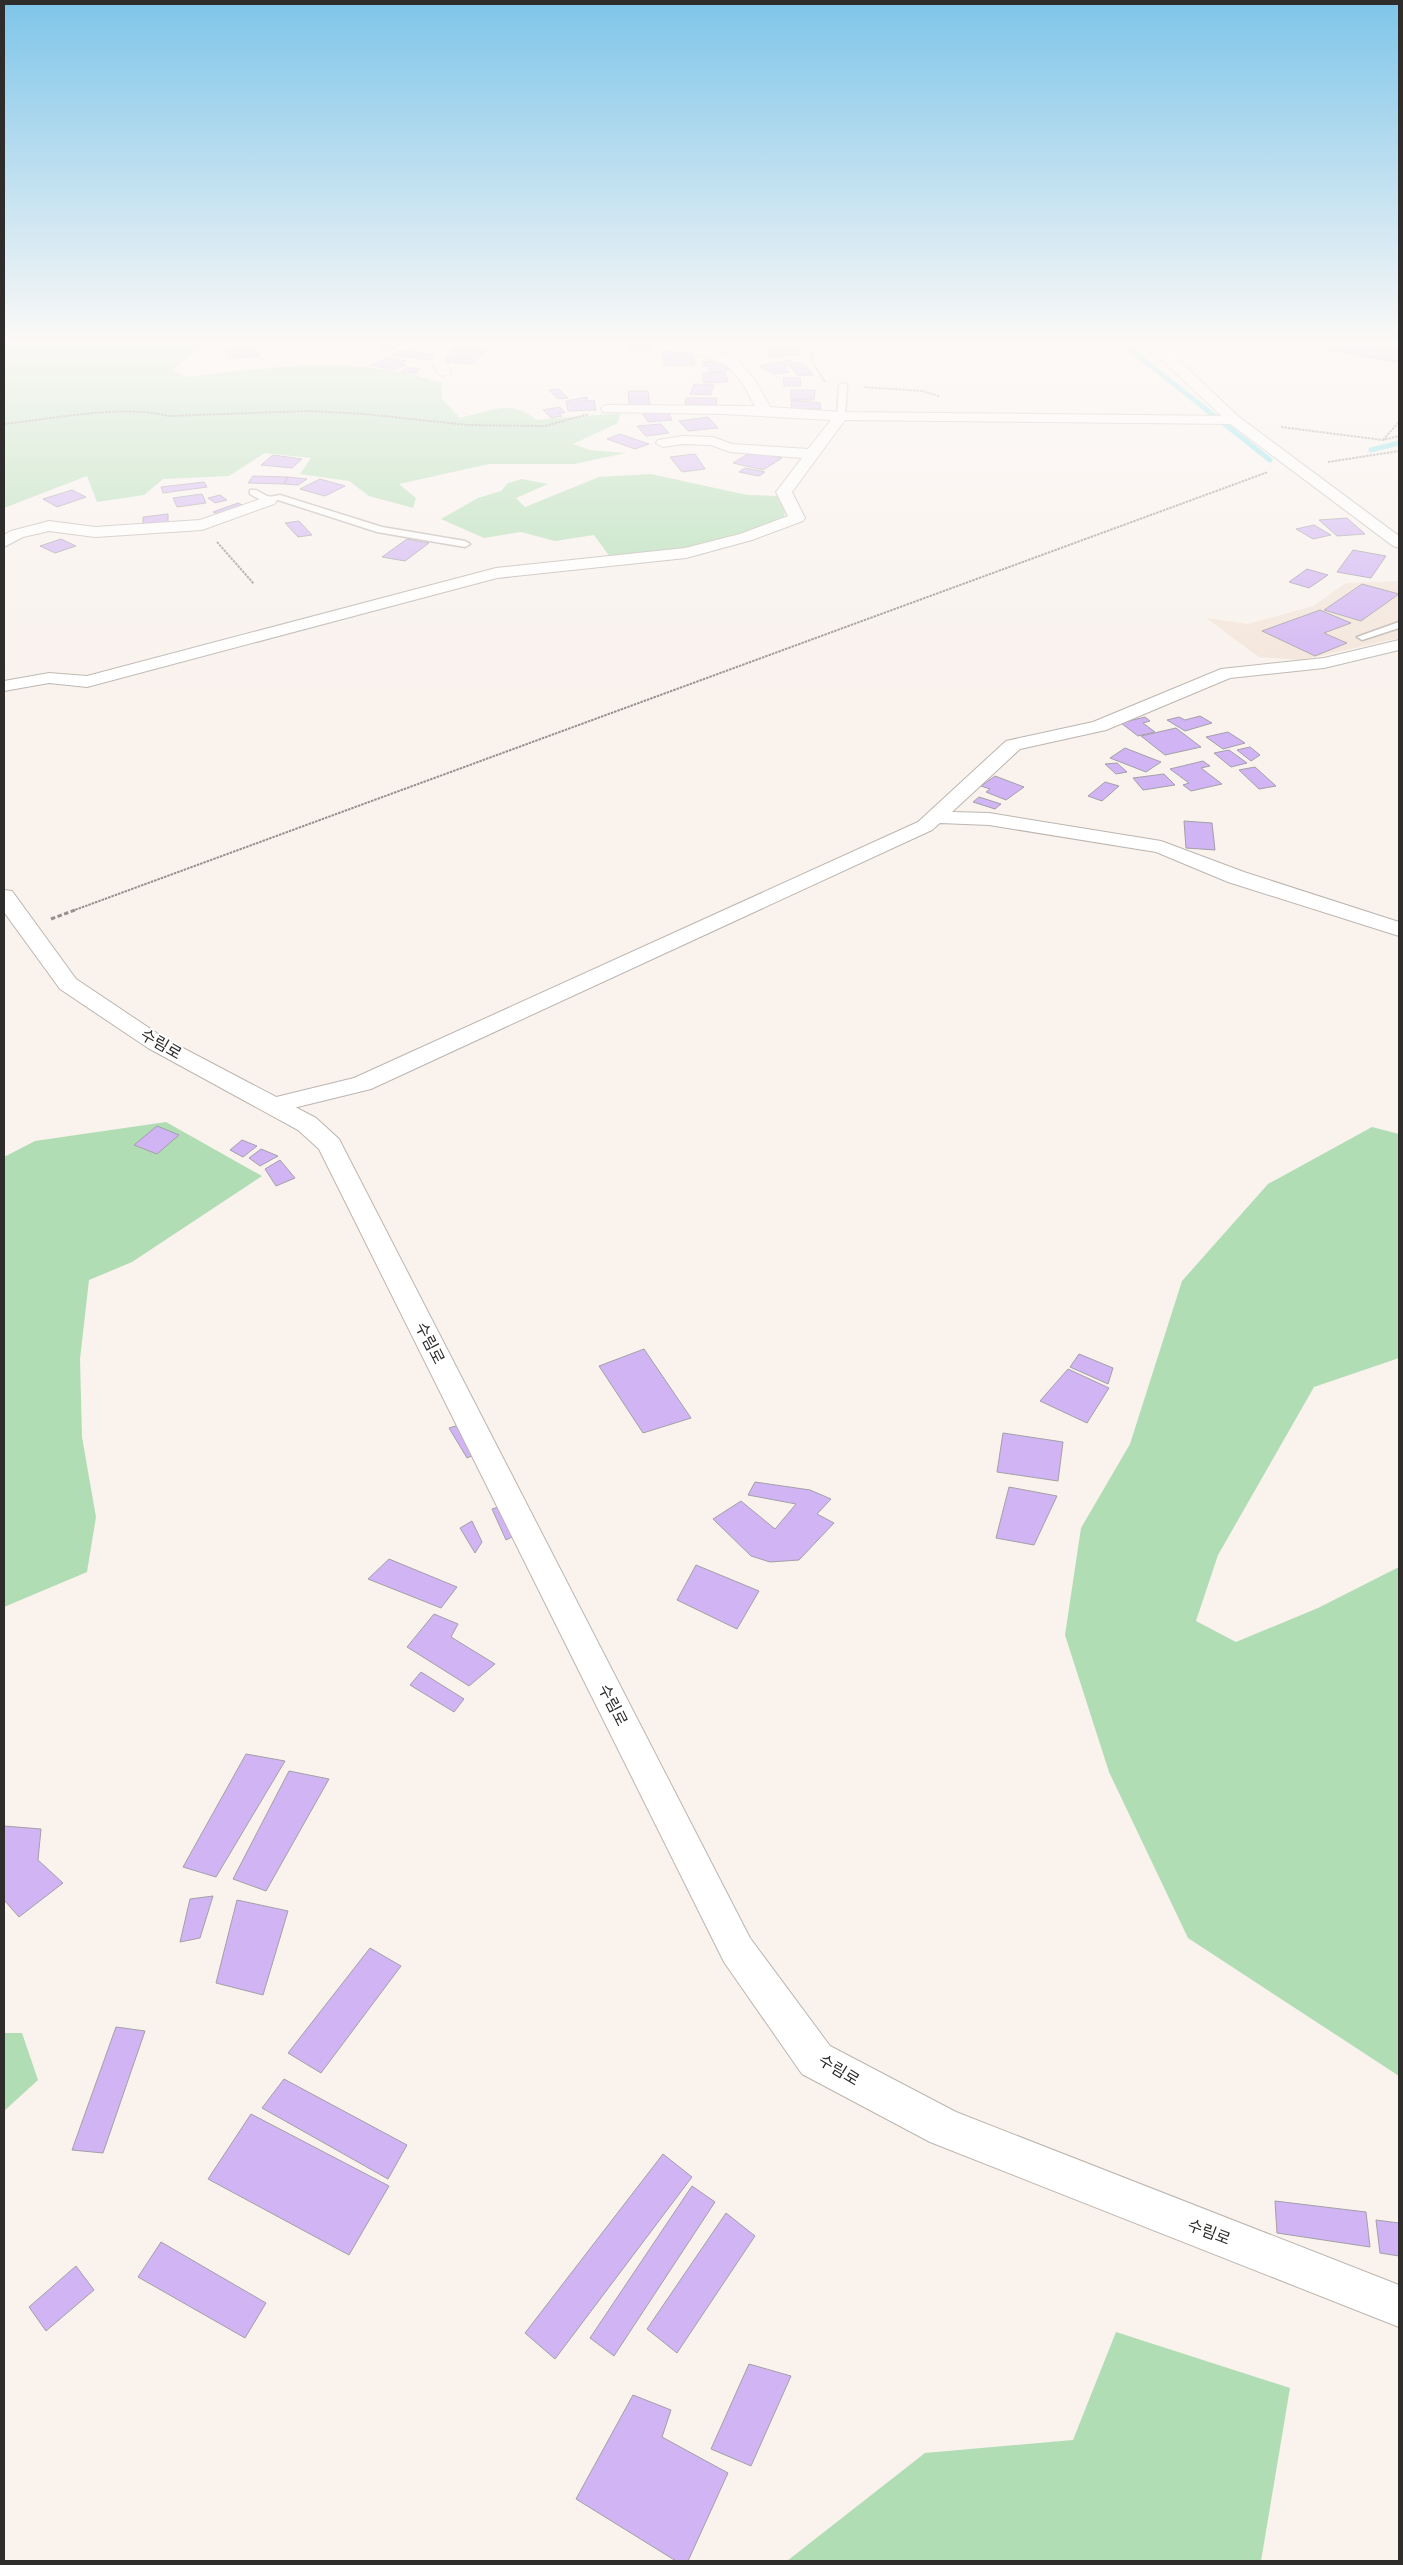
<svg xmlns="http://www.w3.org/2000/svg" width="1403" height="2565" viewBox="0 0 1403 2565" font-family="Arial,'Noto Sans KR',sans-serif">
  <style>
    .built { fill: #f3e5da }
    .green { fill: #b1ddb4 }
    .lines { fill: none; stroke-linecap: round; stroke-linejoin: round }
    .stream { stroke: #7fdfea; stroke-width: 5 }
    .building { fill: #d1b4f3; stroke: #a3a0a7 }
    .service-casing { stroke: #bcb5b0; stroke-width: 3 }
    .minor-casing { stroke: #bcb5b0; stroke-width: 2 }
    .tertiary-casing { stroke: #bcb5b0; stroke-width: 2 }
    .secondary-casing { stroke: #bcb5b0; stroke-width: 2 }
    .path-far1 { stroke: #95918d; stroke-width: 2; stroke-dasharray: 2.5 1; stroke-linecap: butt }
    .path { stroke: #95918d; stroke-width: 3; stroke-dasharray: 4.5 2.5; stroke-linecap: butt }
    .service { fill: #fff; fill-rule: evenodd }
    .minor { fill: #fff; fill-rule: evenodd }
    .tertiary { fill: #fff; fill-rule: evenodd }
    .secondary { fill: #fff; fill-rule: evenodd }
    .labels { text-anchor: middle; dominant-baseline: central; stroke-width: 4; stroke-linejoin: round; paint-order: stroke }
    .near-street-label { font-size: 16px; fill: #2f2d2b; stroke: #fff }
  </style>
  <rect width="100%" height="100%" fill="#f9f2ed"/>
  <!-- built -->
  <path class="built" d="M1399 581V638L1302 660 1259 657 1206 618 1248 624 1313 606 1346 583Z"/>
  <!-- green -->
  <g class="green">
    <path d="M4 339H197L201 348 172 370 187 377C274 367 356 354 441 383L442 399 460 418C487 412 513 398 536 420L620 413 618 423 573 444 590 450 626 453 574 464H489L399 484 416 498 413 508 369 496 349 481 300 474 311 458 265 453 229 476 163 479 144 495 97 502 87 476 4 508Z"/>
    <path d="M651 474 747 495 779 496 785 513 783 520 688 549 610 557 594 535 555 541 521 532 484 538 441 519 478 498 501 491 508 483 522 479 548 484 516 498 525 507 599 477Z"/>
    <path d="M166 1122 262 1176 132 1262 89 1280 80 1359 82 1437 96 1517 87 1572 4 1607V1157L35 1141Z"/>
    <path d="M1372 1127 1399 1134V1358L1314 1387 1218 1555 1196 1621 1236 1642 1318 1608 1399 1567V2076L1188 1938 1109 1772 1065 1635 1081 1528 1130 1444 1182 1281 1268 1184Z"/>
    <path d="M4 2033H22L38 2080 4 2111Z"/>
    <path d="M1116 2332 1290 2388 1261 2561H787L925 2453 1073 2440Z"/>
  </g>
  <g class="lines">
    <!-- stream -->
    <g class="stream">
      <path d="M1117 339 1270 460"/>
      <path d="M1371 450 1399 443"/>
    </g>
  </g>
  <!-- building -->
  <g class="building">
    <path d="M469 339H508L482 345Z"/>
    <path d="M1264 339H1288L1305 342 1301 345Z"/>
    <path d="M1339 340 1399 350V363L1328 350Z"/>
    <path d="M389 341 401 342 392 351 379 350Z"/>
    <path d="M1312 341 1328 343 1323 348 1307 345Z"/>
    <rect x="628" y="343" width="24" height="7"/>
    <path d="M253 345 260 356 231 359 225 349Z"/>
    <path d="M456 347 487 349 473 364 442 362Z"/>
    <path d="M797 349 802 355 770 357 766 351Z"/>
    <path d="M399 350 437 355 429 360 391 355Z"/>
    <path d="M672 350 674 353 693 352 695 365H664L662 351Z"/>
    <path d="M389 357 407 361 401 364 406 365 395 370 371 365Z"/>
    <path d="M722 360 730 370 710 372 702 362Z"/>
    <path d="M791 360 793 363 802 362 813 375 798 376 790 366H784L789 372 774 374 759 366Z"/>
    <path d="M405 368H420L416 373 401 372Z"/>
    <path d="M725 372 728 382 704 383 702 373Z"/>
    <path d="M783 378H800L801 386H784Z"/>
    <path d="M694 384 714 385 711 395 690 394Z"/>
    <path d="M559 389 568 398 558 399 549 390Z"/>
    <path d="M791 390H815L814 400H791Z"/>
    <path d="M628 391H648L650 405H629Z"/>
    <path d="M587 397V401L594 400 596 410 568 411 566 401Z"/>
    <path d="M686 398H717L716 405H685Z"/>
    <path d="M791 400 820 403 821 409H792Z"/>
    <path d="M560 407 565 413H559L562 416 551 418 543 410Z"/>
    <path d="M666 409 672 420 648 422 641 411Z"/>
    <path d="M708 417 718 428 688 431 679 421Z"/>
    <path d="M661 424 669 433 646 436 637 426Z"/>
    <path d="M620 434 649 444 635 449 607 439Z"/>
    <path d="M753 451 782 458 763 470 733 463Z"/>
    <path d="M695 454 705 469 682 472 670 457Z"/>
    <path d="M273 455 302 459 292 468 261 465Z"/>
    <path d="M745 468 765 472 759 476 739 472Z"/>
    <path d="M253 476 288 477 284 484 248 483Z"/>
    <path d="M288 477 307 479 298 485 284 484Z"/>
    <path d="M320 479 345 486 325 496 300 489Z"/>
    <path d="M204 482 207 487 163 493 161 487Z"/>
    <path d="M72 490 86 497 57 507 43 499Z"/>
    <path d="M202 494 206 503 177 507 173 498Z"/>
    <path d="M220 495 227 500 215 503 208 498Z"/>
    <path d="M238 503 244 506 220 515 213 512Z"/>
    <path d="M168 514V525H143V517Z"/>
    <path d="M1347 518 1365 534 1337 536 1319 520Z"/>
    <path d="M299 521 312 535 298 537 285 523Z"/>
    <path d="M1314 525 1331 535 1313 539 1296 529Z"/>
    <path d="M61 539 76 546 55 553 40 546Z"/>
    <path d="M407 539 429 543 405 561 382 557Z"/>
    <path d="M1353 550 1386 556 1371 578 1337 572Z"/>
    <path d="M1307 569 1328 575 1309 588 1289 582Z"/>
    <path d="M1362 584 1399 594 1361 621 1324 610Z"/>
    <path d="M1320 610 1351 623 1324 633 1347 643 1315 656 1262 631Z"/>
    <path d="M1200 716 1212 723 1185 731 1167 720 1179 717 1185 720Z"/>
    <path d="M1145 717 1150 721 1143 723 1155 732 1138 736 1121 723Z"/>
    <path d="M1176 728 1201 747 1165 755 1141 736Z"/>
    <path d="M1228 732 1245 743 1223 749 1206 737Z"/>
    <path d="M1250 747 1260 755 1251 761 1237 750Z"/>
    <path d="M1125 748 1161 762 1146 772 1110 758Z"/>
    <path d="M1229 750 1247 763 1231 767 1214 753Z"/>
    <path d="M1203 761 1210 766 1201 768 1222 784 1191 791 1183 785 1189 783 1170 769Z"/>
    <path d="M1117 763 1127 772 1116 774 1105 764Z"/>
    <path d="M1255 767 1276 786 1259 789 1239 770Z"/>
    <path d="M1164 774 1175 785 1143 790 1133 778Z"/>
    <path d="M995 776 1024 787 1006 800 986 792 990 789 981 786Z"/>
    <path d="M1105 782 1119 786 1102 801 1088 796Z"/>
    <path d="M979 797 1001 804 995 809 973 802Z"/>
    <path d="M1184 821 1212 823 1215 850 1186 848Z"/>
    <path d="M157 1126 179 1135 157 1154 134 1145Z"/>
    <path d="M242 1140 257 1146 243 1157 230 1150Z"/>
    <path d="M261 1149 278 1156 260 1166 249 1158Z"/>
    <path d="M280 1160 295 1178 276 1186 265 1169Z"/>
    <path d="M644 1349 691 1418 643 1433 599 1366Z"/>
    <path d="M1079 1354 1113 1368 1108 1384 1070 1367Z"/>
    <path d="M1068 1369 1109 1388 1087 1423 1040 1401Z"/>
    <path d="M459 1425 478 1453 467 1458 449 1428Z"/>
    <path d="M1003 1433 1063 1442 1058 1481 997 1472Z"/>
    <path d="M755 1482 810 1490 831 1499 817 1514 834 1523 799 1560 770 1562 751 1556 713 1519 741 1501 775 1529 796 1504 748 1495Z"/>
    <path d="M1009 1487 1057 1496 1034 1545 996 1538Z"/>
    <path d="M502 1506 518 1534 506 1540 492 1509Z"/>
    <path d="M472 1521 482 1542 475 1553 460 1528Z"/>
    <path d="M389 1559 457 1587 441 1608 368 1579Z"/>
    <path d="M696 1565 759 1591 737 1629 677 1600Z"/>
    <path d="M434 1614 458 1624 451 1637 495 1664 469 1686 407 1647Z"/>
    <path d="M421 1672 464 1699 454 1712 410 1685Z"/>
    <path d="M246 1754 285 1761 216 1877 183 1867Z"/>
    <path d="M289 1771 329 1779 266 1891 233 1879Z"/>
    <path d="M4 1826 41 1829 38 1860 63 1883 19 1917 4 1900Z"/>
    <path d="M213 1896 200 1938 180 1942 190 1899Z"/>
    <path d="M237 1900 288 1911 263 1995 216 1983Z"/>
    <path d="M370 1948 401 1966 321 2073 288 2053Z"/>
    <path d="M116 2027 145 2031 103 2153 72 2150Z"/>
    <path d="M284 2079 407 2145 388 2179 262 2108Z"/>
    <path d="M251 2114 389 2186 349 2255 208 2179Z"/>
    <path d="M663 2154 692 2177 555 2359 525 2333Z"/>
    <path d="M692 2186 715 2202 614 2356 590 2338Z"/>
    <path d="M1275 2201 1366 2212 1370 2247 1277 2233Z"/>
    <path d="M726 2213 755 2236 677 2353 647 2329Z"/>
    <path d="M1376 2220 1399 2223V2256L1380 2253Z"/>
    <path d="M161 2242 266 2303 245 2338 138 2277Z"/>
    <path d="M76 2266 94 2290 46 2331 29 2307Z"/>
    <path d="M749 2364 791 2376 751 2466 711 2449Z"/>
    <path d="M633 2395 671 2410 662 2437 728 2473 688 2561H676L576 2499Z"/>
  </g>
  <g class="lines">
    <!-- service casing -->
    <g class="service-casing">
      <g id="service">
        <path d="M843 383 847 385 845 416 841 419 837 416 839 385Z"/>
        <path d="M250 490H256L269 497 280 495 382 527 465 541 470 544 465 547 377 532 278 500 266 503 250 494Z"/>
        <path d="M1399 622V628L1362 640 1357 637Z"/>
      </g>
    </g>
    <!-- minor casing -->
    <g class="minor-casing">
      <g id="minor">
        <path d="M282 339H294L293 354H283Z"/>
        <path d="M443 339H456L445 361 451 372 444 376 439 375 431 361Z"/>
        <path d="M599 339H678L737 359 755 380 770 407 841 412 1234 416 1241 420 1234 424 845 420 792 492 805 518 803 521 752 540 686 558 497 578 87 687 49 683 4 691V681L49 673 87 676 496 568 685 548 740 534 788 516 776 492 802 458 730 452 711 445 683 444 663 447 656 443 658 440 683 436 713 437 732 444 808 449 831 420 724 414 603 412 601 409 603 406 608 405 755 406 742 382 727 365 671 345 606 343Z"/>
        <path d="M269 496 277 501 274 504 202 530 95 537 49 531 23 537 4 547V535L11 531 49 521 95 527 200 520Z"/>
        <path d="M1399 640V650L1324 668 1230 678 1106 730 1020 749 952 812 989 813 1161 841 1244 872 1399 922V936L1228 882 1156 852 989 825 940 823 932 830 371 1089 273 1113 264 1110 261 1105 264 1100 354 1078 918 822 1006 741 1093 722 1221 669 1324 658Z"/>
      </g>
    </g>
    <!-- tertiary casing -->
    <g class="tertiary-casing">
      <path id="tertiary" d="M1187 339H1202L1173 361H1163L1161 358 1163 355Z"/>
    </g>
    <!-- secondary casing -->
    <g class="secondary-casing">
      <g id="secondary">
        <path d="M1132 339H1146L1173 355 1239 417 1399 536V548L1393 546 1229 423 1163 361Z"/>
        <path d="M4 890 12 891 76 979 164 1038 316 1118 339 1139 750 1938 830 2046 956 2112 1399 2285V2327L930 2142 802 2074 724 1962 319 1149 298 1130 148 1048 60 989 4 912Z"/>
      </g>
    </g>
    <!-- path-far1 -->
    <g class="path-far1">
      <path d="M768 339V349"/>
      <path d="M746 345 768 349 810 347"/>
      <path d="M825 382 813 363 810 347 1069 339"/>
      <path d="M864 387 922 391 939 396"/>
      <path d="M4 424C51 419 125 404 168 416L310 411 365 414 467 425 545 426 589 414"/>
      <path d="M1281 427 1383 440 1399 436"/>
      <path d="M1383 440 1399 422"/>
      <path d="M1328 462 1399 451"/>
      <path d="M217 542 254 584"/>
      <path d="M72 911 1268 472"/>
    </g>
    <!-- path -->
    <path class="path" d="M51 919 75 910"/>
    <!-- service -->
    <use href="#service" class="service"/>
    <!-- minor -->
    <use href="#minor" class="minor"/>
    <!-- tertiary -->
    <use href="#tertiary" class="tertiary"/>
    <!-- secondary -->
    <use href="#secondary" class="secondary"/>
  </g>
  <!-- sky -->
  <linearGradient id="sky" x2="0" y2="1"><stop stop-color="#7ec5e9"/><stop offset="0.49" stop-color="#fcf9f7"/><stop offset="1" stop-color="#fcf9f7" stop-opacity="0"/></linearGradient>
  <rect width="1403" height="698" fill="url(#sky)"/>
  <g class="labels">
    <!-- near-street labels -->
    <g class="near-street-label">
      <text transform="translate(161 1044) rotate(30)">수림로</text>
      <text transform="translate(430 1343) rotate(63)">수림로</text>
      <text transform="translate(613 1705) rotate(63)">수림로</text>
      <text transform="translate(839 2070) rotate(31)">수림로</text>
      <text transform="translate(1209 2232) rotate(21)">수림로</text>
    </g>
  </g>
  <!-- border -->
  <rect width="1403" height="2565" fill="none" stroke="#2f2d2b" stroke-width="10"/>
</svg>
